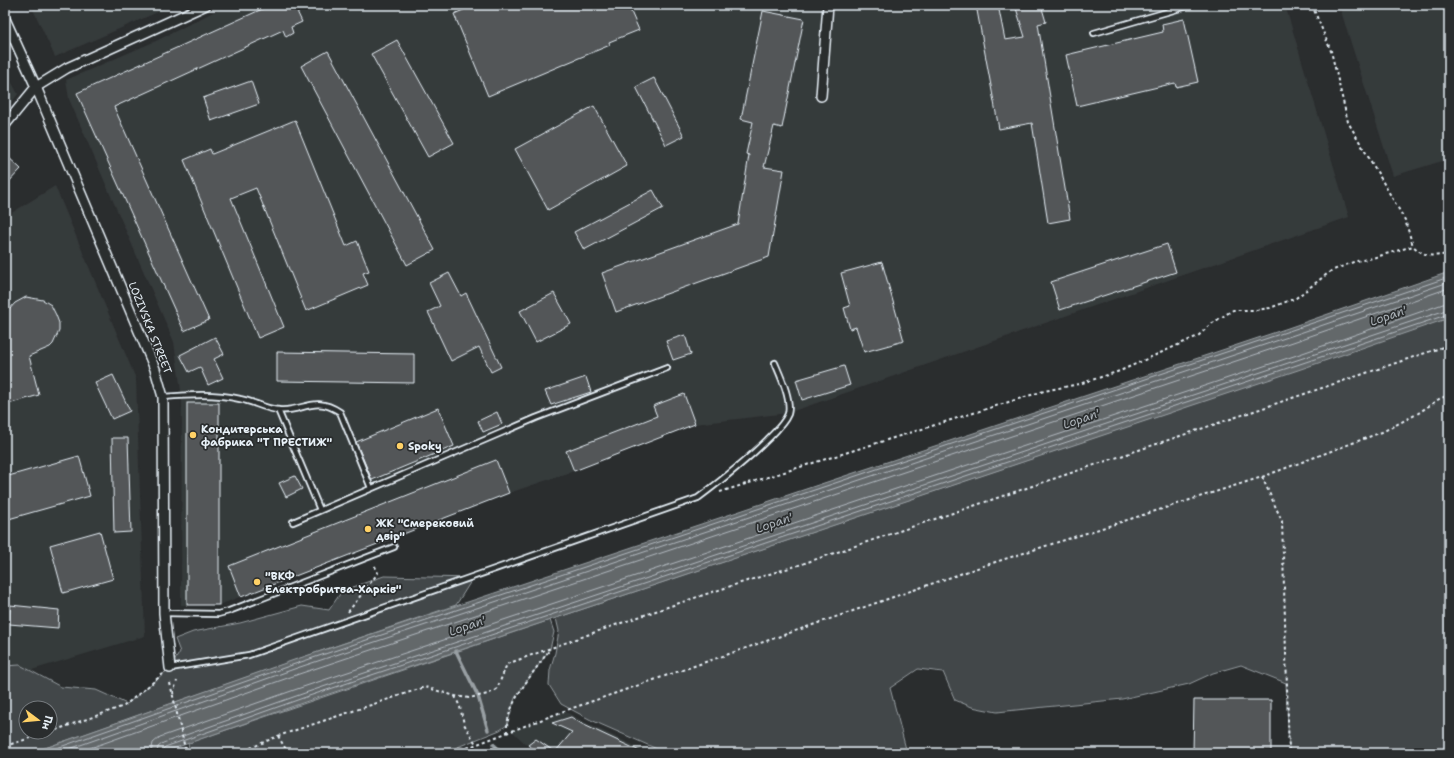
<svg xmlns="http://www.w3.org/2000/svg" width="1454" height="758" viewBox="0 0 1454 758" font-family="'Shantell Sans',sans-serif">
  <style>
    .built { fill: #363a3b }
    .green { fill: #424648; stroke: #959ca0; fill-rule: evenodd }
    .water { fill: #63686b; stroke: #989fa3 }
    .lines { fill: none; stroke-linecap: round; stroke-linejoin: round }
    .shore { stroke: #b3bac0; stroke-width: 1 }
    .stream { stroke: #989fa3; stroke-width: 3.5 }
    .building { fill: #535759; stroke: #e8f1f8 }
    .lane-casing { stroke: #e8f1f8; stroke-width: 8 }
    .street-casing { stroke: #e8f1f8; stroke-width: 12 }
    .path { stroke: #e8f1f8; stroke-width: 2; stroke-dasharray: 3 3; stroke-linecap: butt }
    .lane { stroke: #2a2d2e; stroke-width: 4.5 }
    .street { stroke: #2a2d2e; stroke-width: 9 }
    .poi-dot { fill: #ffd166; stroke: #2a2d2e; stroke-width: 1.5 }
    .labels { text-anchor: middle; dominant-baseline: central; stroke-width: 3.5; stroke-linejoin: round; paint-order: stroke }
    .street-label { font-size: 11px; fill: #e8f1f8; stroke: #2a2d2e }
    .poi-label { font-size: 11px; font-weight: bold; fill: #e8f1f8; stroke: #2a2d2e; text-anchor: start }
    .water-label { font-size: 12px; font-style: italic; fill: #acb3b9; stroke: #2a2d2e }
  </style>
  <rect width="100%" height="100%" fill="#2a2d2e"/>
  <filter id="ink" filterUnits="userSpaceOnUse"><feTurbulence type="fractalNoise" baseFrequency=".025" numOctaves="2"/><feDisplacementMap in="SourceGraphic" scale="8" xChannelSelector="R" yChannelSelector="G"/><feConvolveMatrix kernelMatrix="1 2 1 2 8 2 1 2 1" color-interpolation-filters="sRGB"/></filter>
  <g filter="url(#ink)">
    <!-- built -->
    <g class="built">
      <path d="M31 5H174L55 57Z"/>
      <path d="M227 5H1285L1349 217 788 413 695 424 574 471 509 493 219 605H181L182 398 174 342 69 99 66 80 158 40Z"/>
      <path d="M1339 5H1449V159L1393 176Z"/>
      <path d="M5 70 18 94 5 111Z"/>
      <path d="M55 186 136 379 145 636 5 678V217Z"/>
      <path d="M564 711 586 723 650 753H535L512 731Z"/>
    </g>
    <!-- green -->
    <g class="green">
      <path d="M1449 317V753H1312L1289 749 1286 683 1241 665 1213 673 1189 684 1122 699 997 712 972 707 955 700 943 672 918 669 890 688 907 753H666L591 720 561 704 549 685 550 670 555 653 559 631 556 618 1147 420Z"/>
      <path d="M384 576 473 578 456 605 321 651 31 753H5V666L20 665 61 687 96 690 127 704 170 668 180 652 175 639 193 632 240 623 302 606 329 610 342 591ZM26 708H50V732H26Z"/>
      <path d="M550 620 554 632 550 649 515 698 507 725 500 730 455 748 458 753H190L188 743Z"/>
    </g>
    <!-- water -->
    <path class="water" d="M1449 272V318L1298 370 305 702 161 753H31L294 660 1288 328Z"/>
    <g class="lines">
      <!-- shore -->
      <g class="shore">
        <path d="M43 753 295 664 1289 331 1449 277"/>
        <path d="M58 753 297 668 1291 336 1449 282"/>
        <path d="M76 753 299 674 1293 342 1449 288"/>
        <path d="M151 753 153 743 160 737 300 688 1294 356 1443 304 1449 303"/>
        <path d="M157 753 158 747 163 743 302 694 1449 309"/>
        <path d="M162 753V750L165 747 303 698 1449 314"/>
      </g>
      <!-- stream -->
      <g class="stream">
        <path d="M456 651 478 696 488 730"/>
        <path d="M493 744 503 753"/>
      </g>
    </g>
    <!-- building -->
    <g class="building">
      <path d="M271 5H294L302 22 291 27 293 33 286 37 283 30 114 107 209 320 184 331 77 93Z"/>
      <path d="M475 5H628L639 30 609 42 610 45 488 96 454 14Z"/>
      <path d="M976 5H998L1005 40 1025 37 1015 5H1041L1046 22 1038 24 1070 219 1048 223 1032 123 999 129Z"/>
      <path d="M763 11 804 19 782 128 774 126 764 167 784 170 769 257 616 312 602 273 738 224 749 155 746 154 753 122 741 119Z"/>
      <path d="M1184 19 1198 82 1176 87 1175 83 1077 106 1066 55 1163 32 1162 24Z"/>
      <path d="M397 40 454 143 428 157 371 54Z"/>
      <path d="M328 51 435 250 407 265 301 66Z"/>
      <path d="M654 78 684 136 666 145 636 87Z"/>
      <path d="M251 81 259 104 211 121 203 98Z"/>
      <path d="M594 106 627 166 548 210 515 149Z"/>
      <path d="M295 120 346 246 357 241 369 271 363 273 368 285 306 311 256 188 231 198 284 327 258 338 184 160 210 149 212 154Z"/>
      <path d="M5 154 21 169 5 186Z"/>
      <path d="M653 190 663 208 584 250 574 232Z"/>
      <path d="M1167 244 1176 272 1060 310 1051 282Z"/>
      <path d="M882 262 904 341 864 352 856 327 850 329 844 308 850 306 841 273Z"/>
      <path d="M449 273 461 296 466 293 501 367 491 372 479 347 451 361 428 312 440 306 429 283Z"/>
      <path d="M554 293 571 324 536 342 520 311Z"/>
      <path d="M26 297 43 300 51 305 56 315 59 323V331L53 344 50 347 29 356 39 395 5 405V320L7 312 15 303Z"/>
      <path d="M685 335 691 354 673 360 666 341Z"/>
      <path d="M215 337 224 354 214 359 223 378 208 385 200 367 189 372 180 355Z"/>
      <path d="M277 352 414 354V383L277 381Z"/>
      <path d="M844 366 850 385 802 400 796 380Z"/>
      <path d="M113 375 130 411 112 419 95 383Z"/>
      <path d="M586 377 591 392 551 405 545 391Z"/>
      <path d="M684 394 695 424 574 471 566 451 657 416 653 406Z"/>
      <rect x="187" y="403" width="32" height="202"/>
      <path d="M438 408 454 446 372 480 356 442Z"/>
      <path d="M497 412 502 424 483 432 478 421Z"/>
      <path d="M112 438H128L131 532 114 533Z"/>
      <path d="M79 456 90 496 5 520V477Z"/>
      <path d="M496 460 509 493 241 597 229 566Z"/>
      <path d="M295 476 302 489 286 497 279 483Z"/>
      <path d="M100 531 113 579 63 593 50 545Z"/>
      <path d="M10 605 59 610 58 628 9 624Z"/>
      <path d="M1194 700H1271V751L1193 752Z"/>
      <path d="M571 717 582 724 644 753H539L528 745 536 739 555 752 572 732 552 723Z"/>
    </g>
    <g class="lines">
      <!-- lane casing -->
      <g class="lane-casing">
        <g id="lane">
          <path d="M1094 33 1191 5"/>
          <path d="M163 397C188 395 215 393 240 399 252 401 265 409 278 410 303 413 313 394 340 412L371 488"/>
          <path d="M278 410 320 510"/>
          <path d="M293 522 536 418 667 368"/>
          <path d="M164 613 218 614 229 611 394 547"/>
          <path d="M170 668 249 655 698 498C722 480 745 462 767 440 774 433 784 424 788 414 792 400 780 375 775 363"/>
          <path d="M452 753 461 751 463 753"/>
        </g>
      </g>
      <!-- street casing -->
      <g class="street-casing">
        <g id="street">
          <path d="M5 19 36 87 155 369 163 397 164 613 170 668"/>
          <path d="M821 96 828 5"/>
          <path d="M5 125 36 87 67 68 206 5"/>
        </g>
      </g>
      <!-- path -->
      <g class="path">
        <path d="M1312 5 1331 51 1348 122 1405 220 1413 246"/>
        <path d="M1262 477 1282 521 1289 753"/>
        <path d="M720 492 1044 391 1079 384 1120 371 1198 336 1211 324 1233 310H1256L1270 308 1296 298 1331 271 1356 261 1369 259 1413 246C1426 258 1433 256 1449 254"/>
        <path d="M348 612 378 573 374 564"/>
        <path d="M170 683 186 753"/>
        <path d="M173 694 177 681"/>
        <path d="M455 696 460 707 464 724 476 744"/>
        <path d="M50 732 124 706 163 674"/>
        <path d="M507 733C505 703 534 673 550 649"/>
        <path d="M278 736 288 753"/>
        <path d="M5 746 50 732"/>
        <path d="M467 748 564 711 983 566 1262 477 1382 432 1417 414 1439 399 1449 395"/>
        <path d="M239 753 278 736 425 687 455 696 469 698 488 694 497 689 507 664C603 629 698 595 796 566L1449 345"/>
      </g>
      <!-- lane -->
      <use href="#lane" class="lane"/>
      <!-- street -->
      <use href="#street" class="street"/>
    </g>
  </g>
  <!-- markers -->
  <g class="poi-dot">
    <circle cx="193" cy="435" r="4"/>
    <circle cx="400" cy="446" r="4"/>
    <circle cx="368" cy="529" r="4"/>
    <circle cx="257" cy="582" r="4"/>
  </g>
  <g class="labels">
    <!-- street labels -->
    <g class="street-label">
      <text transform="translate(150 328) rotate(68)">LOZIVSKA STREET</text>
    </g>
    <!-- poi labels -->
    <g class="poi-label">
      <text x="201" y="429">Кондитерська<tspan x="201" dy="13">фабрика "Т ПРЕСТИЖ"</tspan></text>
      <text x="408" y="446">Spoky</text>
      <text x="376" y="523">ЖК "Смерековий<tspan x="376" dy="13">двір"</tspan></text>
      <text x="265" y="576">"ВКФ<tspan x="265" dy="13">Електробритва-Харків"</tspan></text>
    </g>
    <!-- water labels -->
    <g class="water-label">
      <text transform="translate(1388 316) rotate(-19)">Lopan'</text>
      <text transform="translate(1081 419) rotate(-19)">Lopan'</text>
      <text transform="translate(774 523) rotate(-19)">Lopan'</text>
      <text transform="translate(467 626) rotate(-19)">Lopan'</text>
    </g>
  </g>
  <!-- margin -->
  <rect width="1454" height="758" fill="none" stroke="#2a2d2e" stroke-width="20"/>
  <rect x="10" y="10" width="1434" height="738" fill="none" stroke="#e8f1f8" stroke-width="1.5" filter="url(#ink)"/>
  <!-- north arrow -->
  <g transform="translate(38 720) rotate(106)"><circle r="19" fill="#2a2d2e" stroke="#767b7f"/>
  <path d="M0-3L7 15L0 10L-7 15Z" fill="#ffd166"/>
  <text y="-6" font-size="11" font-weight="bold" text-anchor="middle" fill="#e8f1f8">Пн</text>
  </g>
</svg>
